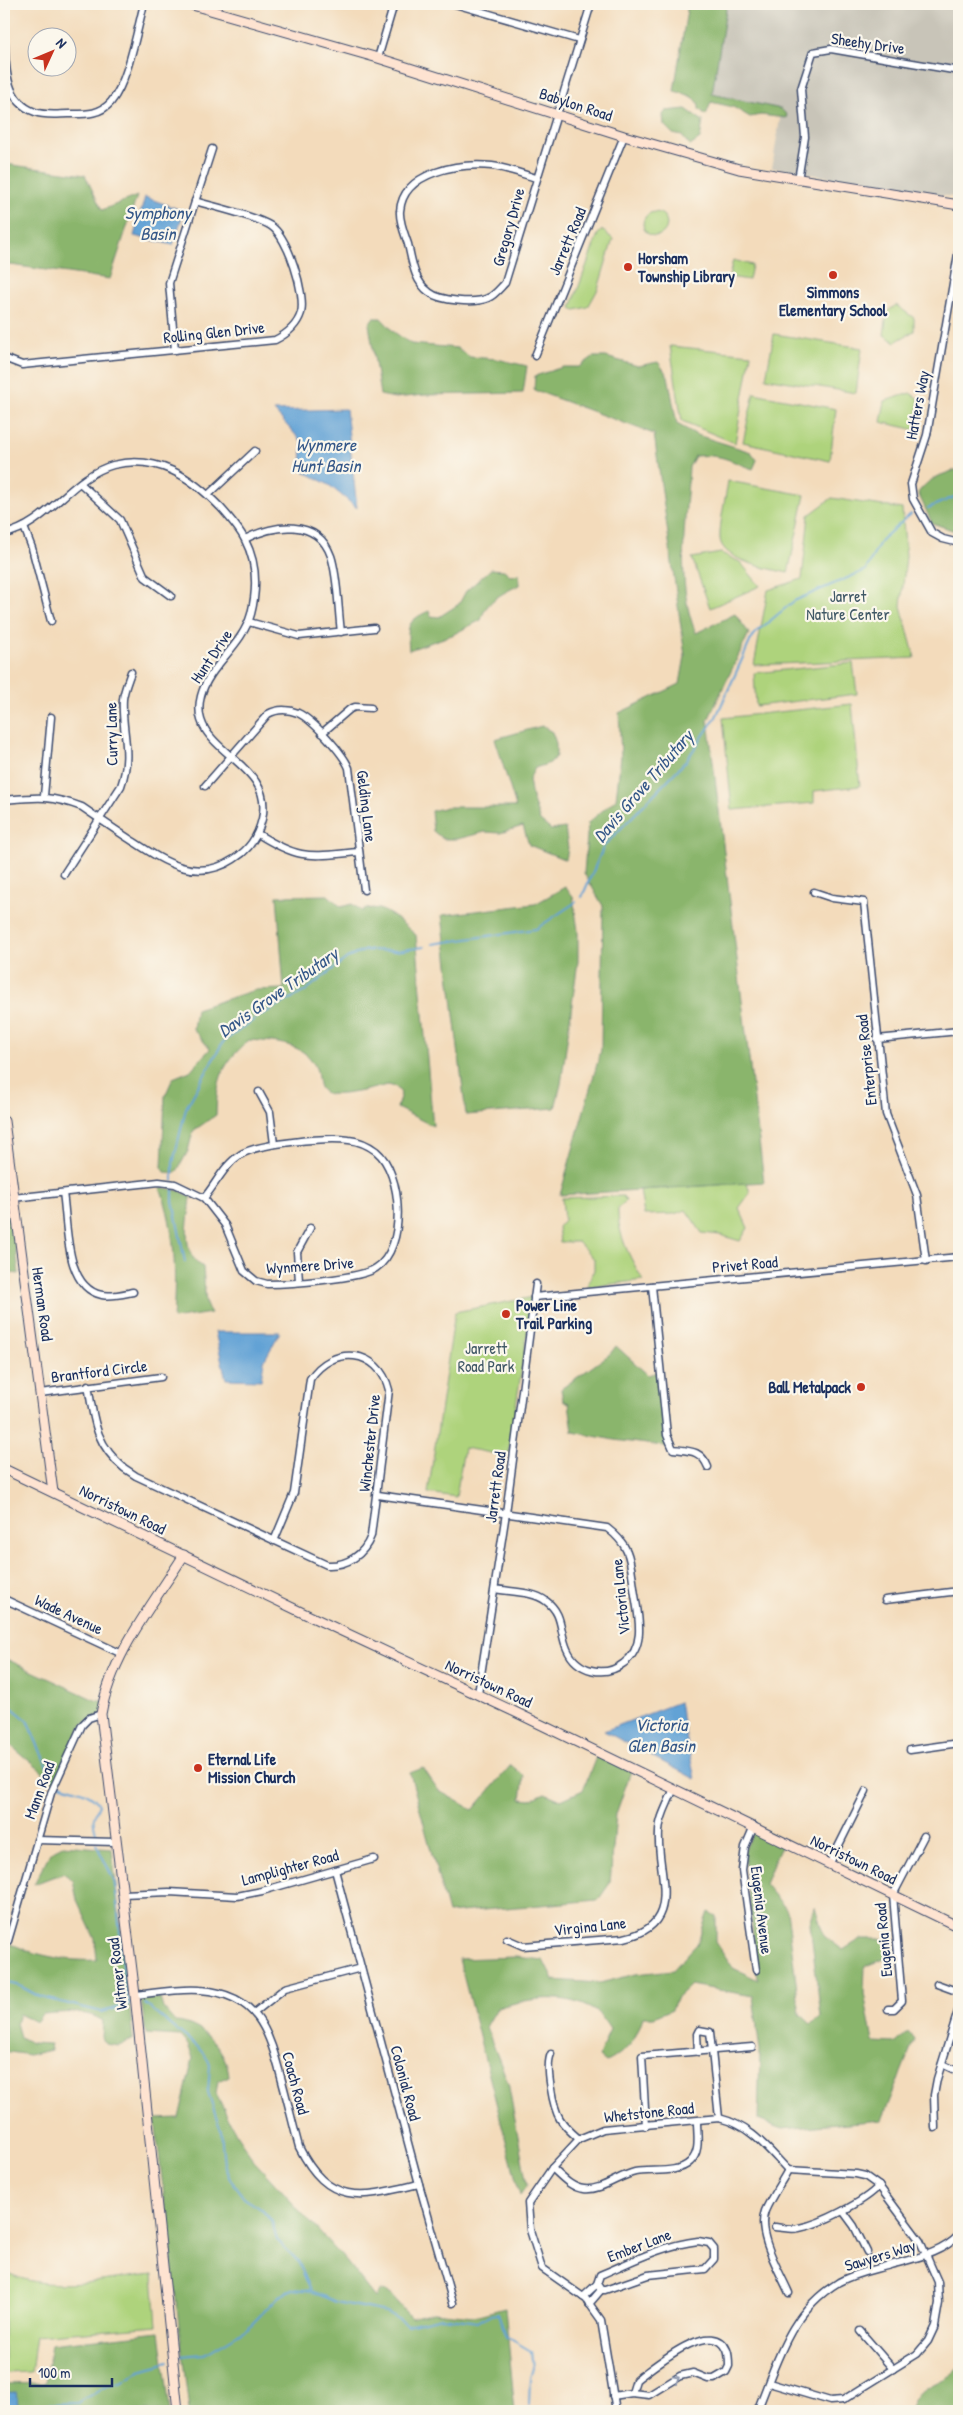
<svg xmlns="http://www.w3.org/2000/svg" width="963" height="2415" viewBox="0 0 963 2415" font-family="'Patrick Hand',sans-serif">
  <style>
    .industrial { fill: #c8c4b8 }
    .green { fill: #aed37c; stroke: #64816d }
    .forest { fill: #8ab56c; stroke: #527265 }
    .water { fill: #62a2d5; stroke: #3e689a }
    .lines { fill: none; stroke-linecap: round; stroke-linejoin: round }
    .stream { stroke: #62a2d5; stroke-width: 2 }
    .street-casing { stroke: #3b496c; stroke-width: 9 }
    .secondary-casing { stroke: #3b496c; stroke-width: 11 }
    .street { stroke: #fff; stroke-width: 6 }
    .secondary { stroke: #fee3d1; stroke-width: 9 }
    .oneway { stroke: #8d97ae }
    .poi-dot { fill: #c8321e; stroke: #fbf7ec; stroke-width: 2 }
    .labels { text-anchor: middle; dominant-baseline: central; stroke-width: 4.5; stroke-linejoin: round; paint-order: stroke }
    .street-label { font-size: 16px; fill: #1b2f5e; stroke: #fbf7ec }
    .poi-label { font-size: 16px; font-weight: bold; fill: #1b2f5e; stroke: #fbf7ec; text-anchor: start }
    .park-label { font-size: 16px; fill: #405866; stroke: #fbf7ec }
    .water-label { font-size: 18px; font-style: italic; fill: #345788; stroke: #fbf7ec }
  </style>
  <rect width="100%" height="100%" fill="#fbf7ec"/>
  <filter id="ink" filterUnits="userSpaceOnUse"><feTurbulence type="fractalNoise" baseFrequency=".02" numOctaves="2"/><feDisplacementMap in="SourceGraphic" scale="10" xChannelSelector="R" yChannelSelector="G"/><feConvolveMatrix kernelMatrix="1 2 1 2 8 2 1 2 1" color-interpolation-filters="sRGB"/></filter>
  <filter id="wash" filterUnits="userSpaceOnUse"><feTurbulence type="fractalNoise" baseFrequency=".0096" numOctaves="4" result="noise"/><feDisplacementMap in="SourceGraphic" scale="20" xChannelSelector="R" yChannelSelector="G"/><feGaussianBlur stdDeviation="1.12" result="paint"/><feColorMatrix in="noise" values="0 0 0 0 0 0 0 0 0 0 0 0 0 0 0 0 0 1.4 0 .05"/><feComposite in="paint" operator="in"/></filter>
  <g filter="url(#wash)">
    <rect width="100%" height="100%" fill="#f3dbbb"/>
    <!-- industrial -->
    <path class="industrial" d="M725 4H959V198L772 168 781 112 709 95Z"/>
    <!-- green -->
    <g class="green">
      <circle cx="655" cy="224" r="12"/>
      <path d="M602 230 613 239 598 289 588 307 575 310 571 308 598 234Z"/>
      <path d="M733 260 752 265 749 280 729 277Z"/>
      <path d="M896 305 914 318V331L895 342 884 335 887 312Z"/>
      <path d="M774 334 862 348 856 393 766 378Z"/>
      <path d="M670 346 751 354 735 443 682 421Z"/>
      <path d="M754 393 836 409 830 461 743 442Z"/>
      <path d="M910 393 919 399 916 430 881 422 885 401Z"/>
      <path d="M728 481 805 495 788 573C771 569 722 561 720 539 719 525 726 496 728 481Z"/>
      <path d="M832 498 902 509 906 556 901 606 915 658 754 665 768 590 802 579 809 515Z"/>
      <path d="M721 553 740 562 760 586 710 608 692 558Z"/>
      <path d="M853 663 857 694 756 706 754 673Z"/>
      <path d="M852 704 860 786 814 791V803L732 810 723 718Z"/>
      <path d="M747 1183 750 1193 739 1208 748 1228 740 1241 720 1235 702 1233 686 1210 674 1214 644 1215 640 1190Z"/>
      <path d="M623 1196 626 1201 618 1208C617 1234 630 1258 643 1280L589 1287 588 1283 594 1270V1259L578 1242H560L558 1227 564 1220 562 1198Z"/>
      <path d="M533 1297 508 1456 464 1448 456 1497 428 1493 455 1312Z"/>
      <path d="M4 2271C47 2295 106 2279 153 2274L157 2326 36 2336 31 2372 4 2373Z"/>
    </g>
    <!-- forest -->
    <g class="forest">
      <path d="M688 4H727L712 94 781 109 787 115 786 118 761 115 750 117 733 107 711 102 706 115 699 109C700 96 685 94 674 91Z"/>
      <path d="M686 109 703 121 700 139 690 146 682 136 673 134 664 125 663 115 666 111Z"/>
      <path d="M5 164 85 175 102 210 137 196 110 279 4 264Z"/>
      <path d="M373 318H381L394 332 411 344 457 348 470 357 497 359 527 366 523 393 425 395 395 398 380 395 369 324Z"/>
      <path d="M593 357H606L638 366 658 362 668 376 677 424 697 435 751 452 757 460 753 469C729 461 724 454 695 456L689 467C686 519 675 585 696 633L735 614 749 633 708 720 764 1182 560 1195 601 1050 603 906 584 873 588 823 616 799 621 756 619 713 680 684 685 656 654 434 534 390 535 376 563 367H579Z"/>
      <path d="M959 469V532H958L932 523 918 493C928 478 943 474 959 469Z"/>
      <path d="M491 569 504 570 511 576 519 574V585C502 594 486 600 481 620L452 635 409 650C407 627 406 621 429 611L431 616 439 617 459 604 466 591Z"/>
      <path d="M542 726 552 732 556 743V756L550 763 535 768 529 779 532 798 540 821 551 830 565 828 568 848 566 860 529 845 523 826 500 833 485 832 457 839H443L433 831 431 811 447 807H516L495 739Z"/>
      <path d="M565 887 573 896 578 931V961L561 1084 555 1108 466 1115 442 915 535 904Z"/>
      <path d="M328 895 341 907 352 904 362 911C381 900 402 924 416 935L433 1126 397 1108 401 1093 396 1087 388 1085C374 1088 336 1099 324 1092 317 1087 319 1079 317 1071 308 1042 273 1042 249 1040 221 1065 217 1078 216 1115L193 1131 188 1151 176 1173 165 1172 162 1167 165 1096 173 1078 190 1071 210 1049 193 1029 196 1009 255 990 284 989 277 896Z"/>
      <path d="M4 1154H5L19 1274 4 1272Z"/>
      <path d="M160 1187 180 1191 191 1197C189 1221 179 1252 203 1267L206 1305 211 1313 173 1319C176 1274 176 1230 160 1187Z"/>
      <path d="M616 1346 648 1375 660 1371 672 1447 614 1440 573 1432 569 1403 563 1400 561 1389 610 1354Z"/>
      <path d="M4 1658 95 1700 105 1702 101 1714 82 1725 56 1783 4 1740Z"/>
      <path d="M598 1752 632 1768 616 1814 610 1883 598 1900 448 1913 410 1773 423 1768 439 1791 473 1810 511 1765 524 1776 521 1799 530 1800 545 1793 561 1800 583 1790Z"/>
      <path d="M756 1827 783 1840 765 1884 787 1910 800 2014 811 2024 821 2017 810 1923 815 1907 824 1936 843 1950 861 1939H889L890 1957 865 1966 864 1993 873 2042 896 2043 908 2032 914 2040 882 2120 783 2129 758 2120 760 2051 753 1996 690 1985 677 1997 672 2009 654 2017H643C635 2042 629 2050 606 2062L599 2056 610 2029C606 2024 601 2014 595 2011 564 1992 530 1998 497 2008L486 2027 508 2082 527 2185 520 2195 459 1959 515 1957 543 1960 553 1980 600 1983 636 1974 673 1970 697 1944 708 1912 716 1916V1942L733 1968 758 1980 744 1851Z"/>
      <path d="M63 1845 112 1849 133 2039 119 2046 106 2044 102 2038 103 2021C86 2009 62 2013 42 2014L36 2022 19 2014 16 2023 20 2037 31 2043 50 2044 51 2050 29 2055 4 2051V1940C31 1955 66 1962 97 1960L95 1939 77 1900 73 1880 63 1873 34 1884 50 1853Z"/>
      <path d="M160 1998 163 2008 175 2022C202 2023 227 2049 229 2076L218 2081 216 2093 236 2134 254 2161 345 2260 375 2298 379 2291 388 2292 411 2318 433 2312 474 2316 505 2308 515 2411H189L155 2119 179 2118 193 2058 188 2045 180 2036 146 2034 141 1999Z"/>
      <path d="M160 2332 170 2411H4V2384L45 2383 51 2344Z"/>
      <path d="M959 2367V2411H910C920 2380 944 2386 959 2367Z"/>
    </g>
    <!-- water -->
    <g class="water">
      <path d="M145 197 184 211 173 245 134 236Z"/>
      <path d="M346 409 357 508 329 485 301 470 302 442 274 411Z"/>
      <path d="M215 1332H280L264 1361 261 1380 226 1379Z"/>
      <path d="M679 1702 695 1779 604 1731Z"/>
      <path d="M16 2392 19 2411H4V2393Z"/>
    </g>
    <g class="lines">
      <!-- stream -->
      <g class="stream">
        <path d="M928 508 959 495"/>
        <path d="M582 897 604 846 686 761 716 717 753 635 794 601 866 570 881 540 911 514"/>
        <path d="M432 944 536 929 576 902"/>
        <path d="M173 1181V1163L186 1108 223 1042 259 1016 305 991 347 958 366 950 396 951 424 947"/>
        <path d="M173 1186V1201L185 1262"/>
        <path d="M4 1701 27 1720 52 1778"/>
        <path d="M58 1783C70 1789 93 1791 99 1805 92 1820 92 1819 97 1836"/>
        <path d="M4 1982 20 1986 40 1997 102 2012 130 2004 124 1978 116 1892 114 1880 96 1844"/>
        <path d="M145 2004 198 2047 208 2060 210 2065 208 2092 221 2131 224 2165 230 2179 244 2198 261 2209 272 2221 277 2240 298 2261 311 2291"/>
        <path d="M180 2356 204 2354 210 2351 248 2328 279 2296 294 2289 311 2291 336 2302 386 2312 408 2325 442 2317 478 2322 489 2315 498 2314 507 2337 531 2351 533 2368 530 2378 529 2405"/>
        <path d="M532 2410 533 2411"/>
        <path d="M25 2411 47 2404 78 2403 103 2387 121 2383 140 2370 169 2362"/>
      </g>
    </g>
  </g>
  <g filter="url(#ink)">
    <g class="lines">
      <!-- street casing -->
      <g class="street-casing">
        <g id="street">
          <path d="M455 4 579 40"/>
          <path d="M4 28C6 57 1 100 35 112 45 116 59 114 69 114 85 114 100 115 111 102 128 82 137 30 144 4"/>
          <path d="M378 58 394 4"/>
          <path d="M536 178C522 174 507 168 492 166 460 163 403 171 400 211 399 221 405 235 408 244 412 261 414 281 429 292 440 301 475 304 488 298 495 295 500 288 505 283L591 4"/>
          <path d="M798 180 805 137 801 89 813 52 831 49 959 71"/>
          <path d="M959 248 927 435 911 484 913 499 932 533 943 539 959 543"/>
          <path d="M175 350 169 283 212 149"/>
          <path d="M535 356 624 136"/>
          <path d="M4 358 22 365 275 340C287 334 297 326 301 313 306 294 288 237 271 226 256 216 214 207 195 201"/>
          <path d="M80 483 120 520 145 577 171 596"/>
          <path d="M208 495 255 451"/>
          <path d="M24 527 32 548 51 621"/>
          <path d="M4 534C48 525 70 477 113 465 157 454 191 477 220 507 229 517 239 528 245 540 257 563 257 590 251 614 242 647 209 665 201 696 186 753 276 759 262 819 258 836 249 850 234 859 196 884 163 861 131 840 114 829 98 818 82 807 50 795 37 797 4 800"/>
          <path d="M245 539C273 525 317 517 331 556 338 577 338 609 341 632"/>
          <path d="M249 622 299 636 374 628"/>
          <path d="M322 733 350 709 355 707 371 708"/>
          <path d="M205 786 268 714C277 709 288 709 298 713 313 720 343 753 349 768L364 890"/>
          <path d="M44 796 51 717"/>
          <path d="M258 834C301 861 310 856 359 852"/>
          <path d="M64 874 121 786C133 752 121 731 123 699 124 690 128 681 131 672"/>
          <path d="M814 892 832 898 864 902 886 1114 917 1195 926 1261"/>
          <path d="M877 1039 959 1031"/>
          <path d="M259 1092 270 1112 274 1144"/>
          <path d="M63 1193C68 1223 64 1288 102 1295 112 1297 123 1294 133 1292"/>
          <path d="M13 1198 159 1182 175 1184 204 1198 225 1225 244 1271 256 1281 267 1284C289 1284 360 1279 376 1268 407 1248 403 1173 376 1151 368 1145 359 1141 349 1140 328 1137 257 1143 240 1155 224 1165 216 1184 204 1198"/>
          <path d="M299 1281 297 1252 310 1228"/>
          <path d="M652 1286 667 1435 673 1449C690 1451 701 1450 708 1467"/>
          <path d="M534 1297 959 1257"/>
          <path d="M88 1385C94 1420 95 1444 124 1468L136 1476 327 1565C347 1566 364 1555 371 1536L389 1390C379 1349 333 1344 310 1379L294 1493 274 1541"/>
          <path d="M40 1393 161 1377"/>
          <path d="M378 1495 607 1528C631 1546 630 1560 634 1588 637 1612 648 1645 624 1663 605 1678 577 1672 567 1649 559 1631 564 1614 546 1601 533 1591 511 1592 495 1589"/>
          <path d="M4 1599 122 1654"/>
          <path d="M885 1600 959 1591"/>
          <path d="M478 1694 506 1513 536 1284"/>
          <path d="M910 1750 959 1743"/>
          <path d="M754 1826 745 1847 742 1870 756 1970"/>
          <path d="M37 1840 115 1842"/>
          <path d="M830 1863 866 1791"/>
          <path d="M335 1870 419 2184 453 2303"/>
          <path d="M123 1894 169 1892 237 1896 262 1891 374 1859"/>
          <path d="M507 1939 523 1946 624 1938C686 1925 656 1873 659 1832 659 1817 669 1802 674 1788"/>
          <path d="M4 1944 8 1941 51 1793 82 1725 89 1718 101 1714"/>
          <path d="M937 1984 959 1992"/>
          <path d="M135 1995C156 1993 179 1988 200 1990 259 1994 269 2032 282 2081 288 2103 293 2125 299 2147 329 2208 364 2197 419 2184"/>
          <path d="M888 2009H894L902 2001 893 1895 924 1836"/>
          <path d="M254 2013 285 1988 361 1968"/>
          <path d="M698 2052 697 2034 699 2030 710 2032 719 2118"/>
          <path d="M551 2054C545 2066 553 2108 560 2119 565 2127 572 2133 579 2139"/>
          <path d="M942 2064 959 2072"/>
          <path d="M646 2126 642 2056 752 2047"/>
          <path d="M935 2128 934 2095 937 2079 959 2008"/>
          <path d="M552 2168C561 2176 571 2188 584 2189 601 2191 618 2176 635 2172 651 2169 678 2174 690 2162 701 2152 697 2135 697 2122"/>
          <path d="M788 2170C781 2183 771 2197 765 2211 756 2234 780 2272 789 2293"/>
          <path d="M843 2211 854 2226 867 2252"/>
          <path d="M775 2227C783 2228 792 2230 799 2228 821 2224 864 2202 879 2186"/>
          <path d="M698 2241 709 2243 714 2249V2259L705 2269 648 2275 605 2290H601L597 2284 600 2275C631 2262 663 2245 698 2241Z"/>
          <path d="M583 2297 597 2284"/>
          <path d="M589 2304 601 2290"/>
          <path d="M860 2331 893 2369"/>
          <path d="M613 2396 632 2393 649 2395 680 2376 693 2373 708 2379H714L726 2372 729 2366C729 2361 729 2355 727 2350 713 2317 655 2366 641 2376L636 2380 632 2393"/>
          <path d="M616 2411 601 2320 586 2299 542 2268 530 2230 528 2203 552 2168 579 2139 603 2129 719 2118C751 2126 766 2147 788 2170L856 2174 865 2176 879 2186 920 2241 938 2282 939 2303 935 2326 928 2341 917 2354 843 2400 830 2401 769 2383"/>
          <path d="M757 2411C778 2360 789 2312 839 2282 855 2273 873 2270 890 2265 915 2258 941 2254 959 2235"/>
        </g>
      </g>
      <!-- secondary casing -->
      <g class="secondary-casing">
        <g id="secondary">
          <path d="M189 4 378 58 624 136 739 169 959 205"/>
          <path d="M4 1121 53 1492"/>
          <path d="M4 1469 301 1612 515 1712 959 1927"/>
          <path d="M178 2411 135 1995 101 1714C111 1655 153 1604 184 1555"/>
        </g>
      </g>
      <!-- street -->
      <use href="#street" class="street"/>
      <!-- secondary -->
      <use href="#secondary" class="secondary"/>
    </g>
    <!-- one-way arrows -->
    <defs><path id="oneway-chevron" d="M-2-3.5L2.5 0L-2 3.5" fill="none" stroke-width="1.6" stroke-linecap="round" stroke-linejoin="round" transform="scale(1.25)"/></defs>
    <use class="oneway" href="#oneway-chevron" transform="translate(676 2379) rotate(-29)"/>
  </g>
  <!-- markers -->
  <g class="poi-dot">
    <circle cx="628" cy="267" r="5"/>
    <circle cx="833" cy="275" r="5"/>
    <circle cx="506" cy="1314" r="5"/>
    <circle cx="861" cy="1387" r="5"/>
    <circle cx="198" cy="1768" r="5"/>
  </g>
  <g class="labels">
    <!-- street labels -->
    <g class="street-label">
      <text transform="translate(868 43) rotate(8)">Sheehy Drive</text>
      <text transform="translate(576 104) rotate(18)">Babylon Road</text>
      <text transform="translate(508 227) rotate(-74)">Gregory Drive</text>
      <text transform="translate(567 241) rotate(-67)">Jarrett Road</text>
      <text transform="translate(214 332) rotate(-6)">Rolling Glen Drive</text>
      <text transform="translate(917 405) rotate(-79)">Hatters Way</text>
      <text transform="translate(211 656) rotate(-56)">Hunt Drive</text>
      <text transform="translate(111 734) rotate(-91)">Curry Lane</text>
      <text transform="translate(367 806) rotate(83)">Gelding Lane</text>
      <text transform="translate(866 1060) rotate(-96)">Enterprise Road</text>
      <text transform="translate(745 1264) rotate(-5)">Privet Road</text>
      <text transform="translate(310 1265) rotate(-4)">Wynmere Drive</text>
      <text transform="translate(43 1304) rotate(82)">Herman Road</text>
      <text transform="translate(99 1371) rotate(-7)">Brantford Circle</text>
      <text transform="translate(369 1443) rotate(-84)">Winchester Drive</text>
      <text transform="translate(495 1487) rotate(-82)">Jarrett Road</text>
      <text transform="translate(123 1509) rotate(26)">Norristown Road</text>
      <text transform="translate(620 1597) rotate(-96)">Victoria Lane</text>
      <text transform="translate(69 1614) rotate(25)">Wade Avenue</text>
      <text transform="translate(489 1683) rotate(25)">Norristown Road</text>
      <text transform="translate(39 1790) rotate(-70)">Mann Road</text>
      <text transform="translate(854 1859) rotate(26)">Norristown Road</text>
      <text transform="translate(290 1867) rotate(-15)">Lamplighter Road</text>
      <text transform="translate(762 1910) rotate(83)">Eugenia Avenue</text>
      <text transform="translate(590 1926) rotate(-6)">Virgina Lane</text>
      <text transform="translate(883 1940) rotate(-95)">Eugenia Road</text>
      <text transform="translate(117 1974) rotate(-97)">Witmer Road</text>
      <text transform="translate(296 2083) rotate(75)">Coach Road</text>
      <text transform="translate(406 2083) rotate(75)">Colonial Road</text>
      <text transform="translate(649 2112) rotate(-6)">Whetstone Road</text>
      <text transform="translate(639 2245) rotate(-21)">Ember Lane</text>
      <text transform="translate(880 2255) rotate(-17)">Sawyers Way</text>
    </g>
    <!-- poi labels -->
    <g class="poi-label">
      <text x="638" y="258">Horsham<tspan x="638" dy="18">Township Library</tspan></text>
      <text x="833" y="292" text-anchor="middle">Simmons<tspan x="833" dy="18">Elementary School</tspan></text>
      <text x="516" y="1305">Power Line<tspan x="516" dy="18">Trail Parking</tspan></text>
      <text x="851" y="1387" text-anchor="end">Ball Metalpack</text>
      <text x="208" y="1759">Eternal Life<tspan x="208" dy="18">Mission Church</tspan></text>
    </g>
    <!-- park labels -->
    <g class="park-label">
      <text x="848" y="596">Jarret<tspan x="848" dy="18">Nature Center</tspan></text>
      <text x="486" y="1348">Jarrett<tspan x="486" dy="18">Road Park</tspan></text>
    </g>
    <!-- water labels -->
    <g class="water-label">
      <text x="158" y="212">Symphony<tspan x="158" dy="21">Basin</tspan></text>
      <text x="326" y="444">Wynmere<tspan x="326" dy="21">Hunt Basin</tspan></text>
      <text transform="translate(643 786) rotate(-49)">Davis Grove Tributary</text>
      <text transform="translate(278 992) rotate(-35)">Davis Grove Tributary</text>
      <text x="661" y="1724">Victoria<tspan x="661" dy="21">Glen Basin</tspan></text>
    </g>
  </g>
  <!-- margin -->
  <rect width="963" height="2415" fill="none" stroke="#fbf7ec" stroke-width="20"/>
  <!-- north arrow -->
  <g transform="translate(52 52) rotate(46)"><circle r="24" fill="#fbf7ec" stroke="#a1a7b3"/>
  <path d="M0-4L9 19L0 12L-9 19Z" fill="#c8321e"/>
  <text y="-8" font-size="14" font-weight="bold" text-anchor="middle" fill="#1b2f5e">N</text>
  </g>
  <!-- scale -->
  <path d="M30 2378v8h82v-8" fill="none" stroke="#1b2f5e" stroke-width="2.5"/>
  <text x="38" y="2378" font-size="15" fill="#1b2f5e" stroke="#fbf7ec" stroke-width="4" paint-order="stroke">100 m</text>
</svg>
